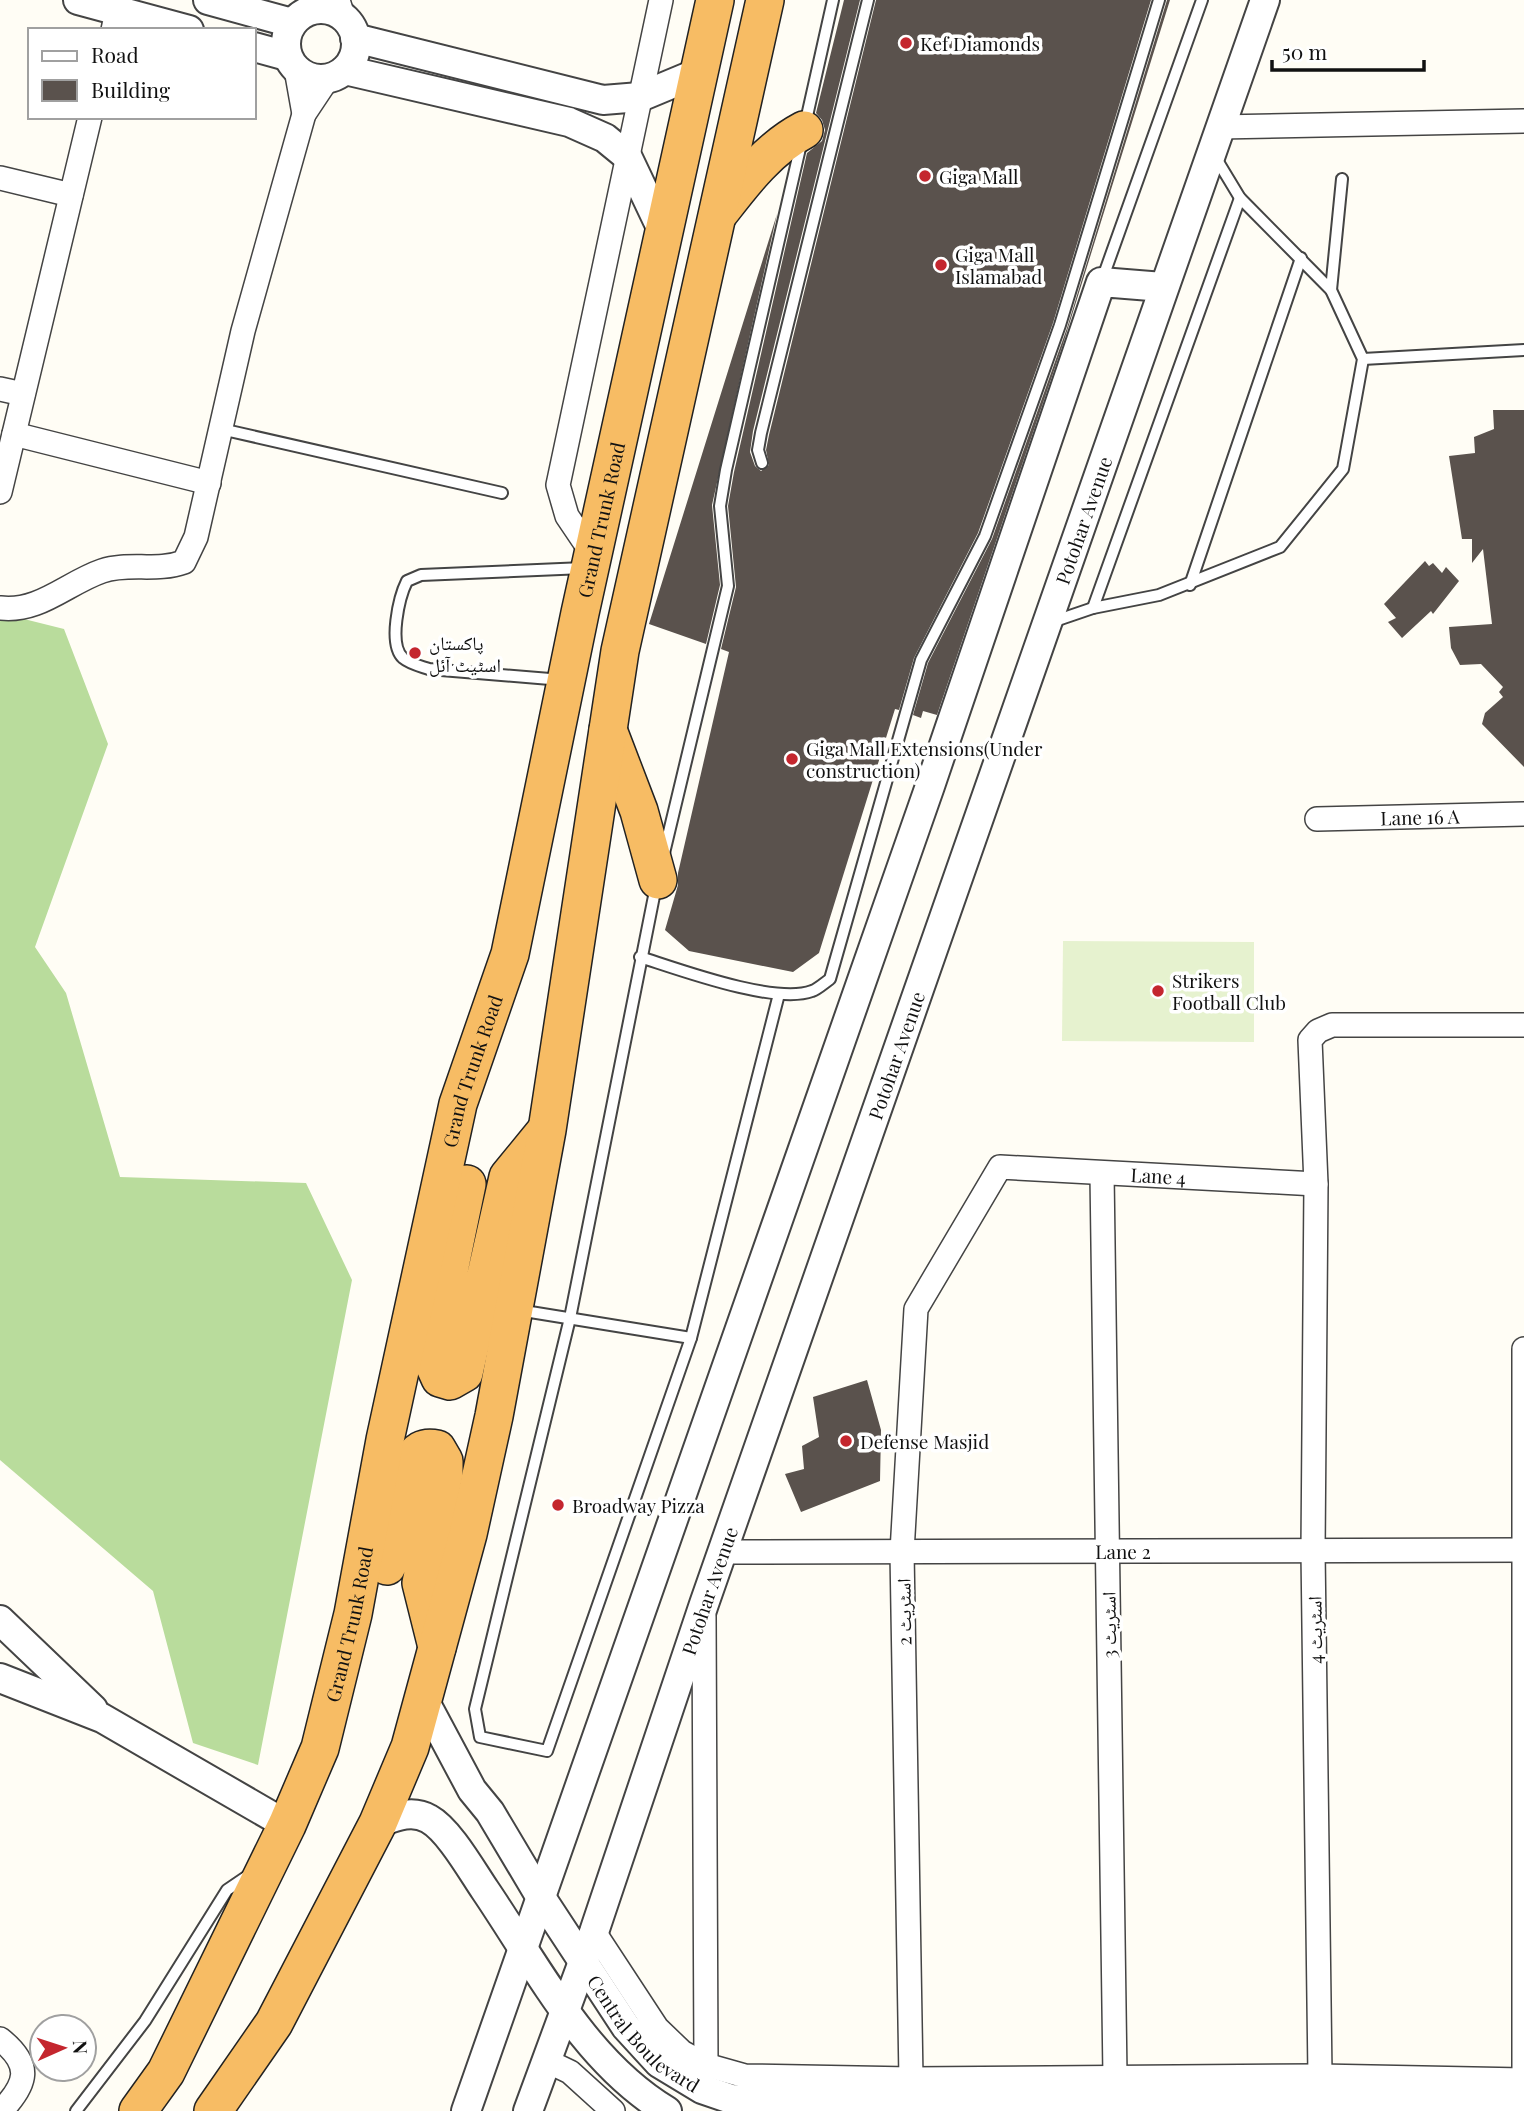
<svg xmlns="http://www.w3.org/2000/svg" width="1524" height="2111" viewBox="0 0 1524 2111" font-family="'Playfair Display','Noto Naskh Arabic',serif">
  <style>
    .forest { fill: #b9dc9c }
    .pitch { fill: #e6f2cf }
    .building { fill: #5a524d }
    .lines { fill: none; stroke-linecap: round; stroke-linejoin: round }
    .service-casing { stroke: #444; stroke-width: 14 }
    .minor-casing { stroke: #444; stroke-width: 26 }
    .tertiary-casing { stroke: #444; stroke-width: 32 }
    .trunk-casing { stroke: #222; stroke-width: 40 }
    .service { stroke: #fff; stroke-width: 10 }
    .minor { stroke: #fff; stroke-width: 23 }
    .tertiary { stroke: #fff; stroke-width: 28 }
    .trunk { stroke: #f7bc64; stroke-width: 37 }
    .poi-dot { fill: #c4262e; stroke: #fff; stroke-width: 2.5 }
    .labels { text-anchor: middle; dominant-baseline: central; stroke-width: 7; stroke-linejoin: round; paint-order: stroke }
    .poi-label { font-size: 19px; fill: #111; stroke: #fff; text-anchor: start }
    .street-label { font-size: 19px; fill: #111; stroke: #fff }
  </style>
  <rect width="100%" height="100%" fill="#fffdf5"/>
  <!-- forest -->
  <path class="forest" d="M0 613 64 629 108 744 35 947 66 993 120 1177 306 1183 352 1280 258 1765 193 1743 153 1591 0 1460Z"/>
  <!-- pitch -->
  <path class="pitch" d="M1063 941 1254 942V1042L1062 1041Z"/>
  <!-- building -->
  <g class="building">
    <path d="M844 0H860L753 431 750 452 755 466 761 471 769 465 766 450 769 435 876 0H1151L1053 323 978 533 914 658 899 710 895 709 819 953 793 972 689 951 665 930 678 885V873L729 652 721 649 736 587 728 506 734 472 807 153 822 141 825 130 822 120 816 113Z"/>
    <path d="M1167 0H1170L1063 344 937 715 923 711 921 718 913 715 928 663 992 539 1067 328Z"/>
    <path d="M777 214 712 505 720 585 706 644 649 624Z"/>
    <path d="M1493 410H1524V767L1482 724 1485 713 1503 697 1499 692 1503 687 1481 664 1460 665 1451 648 1449 627 1492 624 1483 549 1472 563V539H1462L1449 456 1475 453 1474 437 1494 429Z"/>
    <path d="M1425 561 1429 566 1433 563 1442 573 1446 567 1459 581 1433 614 1431 611 1402 638 1388 622 1396 618 1384 604Z"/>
    <path d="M867 1380 881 1430 880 1481 801 1512 785 1474 804 1469 802 1446 819 1437 813 1397Z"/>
  </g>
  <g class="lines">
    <!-- service casing -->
    <g class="service-casing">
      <g id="service">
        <path d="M805 125 833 0"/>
        <path d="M1102 280 1202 0"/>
        <path d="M1331 290 1342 179"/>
        <path d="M1363 359 1524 350"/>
        <path d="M221 429 502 493"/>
        <path d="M762 463 758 450 761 433 868 0"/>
        <path d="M1190 585 1301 258"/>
        <path d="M1093 608 1240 198"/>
        <path d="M1052 622 1093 608 1159 595 1280 547 1343 469 1363 359 1331 290 1240 198 1214 155"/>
        <path d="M562 680 429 669C420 666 410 664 403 658 388 644 399 597 407 581L421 575 584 568"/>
        <path d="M664 853 728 586 720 506 726 470 801 144"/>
        <path d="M656 886 570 1318 475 1709 480 1737 547 1751 691 1338 779 994"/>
        <path d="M640 957C678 969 775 1005 812 991 818 989 824 983 830 979L921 660 985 536 1060 325 1159 0"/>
        <path d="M518 1310 691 1338"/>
        <path d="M76 2111 145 2021 227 1890 249 1875"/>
      </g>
    </g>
    <!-- minor casing -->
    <g class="minor-casing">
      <g id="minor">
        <path d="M338 0 343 17"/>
        <path d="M312 10 320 0"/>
        <path d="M113 30 117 11"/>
        <path d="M296 69 304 114"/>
        <path d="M1219 127 1524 121"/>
        <path d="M0 178 71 195"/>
        <path d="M0 389 23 394"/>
        <path d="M14 434 209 483"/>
        <path d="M0 492 90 117"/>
        <path d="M594 556 567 516 558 485 661 0"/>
        <path d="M0 608C39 613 67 583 102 571 128 562 157 572 184 562L196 537 243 331 304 114 328 78"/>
        <path id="s1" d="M1317 819 1524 814"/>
        <path d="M1102 1174 1115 2076"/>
        <path id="s2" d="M724 1552 1524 1550"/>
        <path d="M704 1617 706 2065"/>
        <path d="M594 1932 657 2028 682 2052 706 2065 745 2076 911 2079 1320 2076 1524 2080"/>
        <path d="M0 2039C33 2065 27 2084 1 2111"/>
        <path d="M547 2061 570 2072 613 2111"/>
        <path d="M1320 2076 1313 1551 1316 1184 1310 1040 1318 1031 1332 1025H1524"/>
        <path id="s3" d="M911 2079 902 1552 916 1309 1000 1167 1316 1184"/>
        <path d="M1524 2080V1349"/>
      </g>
    </g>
    <!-- tertiary casing -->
    <g class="tertiary-casing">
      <g id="tertiary">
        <path d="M78 0 189 30"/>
        <path d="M208 0 292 23"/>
        <circle cx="321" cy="44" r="35"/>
        <path d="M355 38 603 100 640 97 700 72"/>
        <path d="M254 47 287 56"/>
        <path d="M345 70 569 122 605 138 627 156 665 236"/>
        <path d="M0 1620 93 1709"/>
        <path d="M0 1678 102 1718 287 1825"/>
        <path id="s4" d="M424 1700 472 1790 490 1812 540 1896 626 2027 659 2063 702 2089 731 2099 759 2101 1219 2099 1524 2103"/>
        <path d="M378 1823C394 1817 412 1809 429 1819 449 1830 472 1871 485 1890 538 1968 585 2062 667 2111"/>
        <path d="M466 2111 930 786 1101 282 1163 287"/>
        <path id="s5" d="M528 2111 594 1932 704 1604 1265 0"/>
      </g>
    </g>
    <!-- trunk casing -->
    <g class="trunk-casing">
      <g id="trunk">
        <path d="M720 212C744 181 768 149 804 130"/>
        <path d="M608 730 639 811 658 880"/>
        <path d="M467 1184 431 1358 440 1378 450 1381 464 1373 508 1177 544 1133"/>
        <path d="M387 1566 410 1463C417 1451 423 1446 437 1449L444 1461V1474L421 1583 437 1647"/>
        <path id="s6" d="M138 2111 166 2072 287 1825 320 1748 353 1614 385 1440 458 1104 510 954 580 613 715 0"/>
        <path d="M213 2111 274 2023 378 1823 410 1747 468 1534 494 1416 547 1130 620 651 765 0"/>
      </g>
    </g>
    <!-- service -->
    <use href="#service" class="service"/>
    <!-- minor -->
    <use href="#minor" class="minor"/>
    <!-- tertiary -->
    <use href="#tertiary" class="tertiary"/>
    <!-- trunk -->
    <use href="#trunk" class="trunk"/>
  </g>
  <!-- markers -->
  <g class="poi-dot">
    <circle cx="906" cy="43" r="7"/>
    <circle cx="925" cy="176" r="7"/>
    <circle cx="941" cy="265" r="7"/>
    <circle cx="415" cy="653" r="7"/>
    <circle cx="792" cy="759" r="7"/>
    <circle cx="1158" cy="991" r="7"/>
    <circle cx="846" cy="1441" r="7"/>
    <circle cx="558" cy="1505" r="7"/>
  </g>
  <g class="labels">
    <!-- poi labels -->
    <g class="poi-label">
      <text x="920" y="43">Kef Diamonds</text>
      <text x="939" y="176">Giga Mall</text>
      <text x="955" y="254">Giga Mall<tspan x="955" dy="22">Islamabad</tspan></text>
      <text x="429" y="642">پاکستان<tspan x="429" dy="22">اسٹیٹ آئل</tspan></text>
      <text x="806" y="748">Giga Mall Extensions(Under<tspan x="806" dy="22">construction)</tspan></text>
      <text x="1172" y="980">Strikers<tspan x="1172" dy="22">Football Club</tspan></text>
      <text x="860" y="1441">Defense Masjid</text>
      <text x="572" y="1505">Broadway Pizza</text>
    </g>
    <!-- street labels -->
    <g class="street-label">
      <text stroke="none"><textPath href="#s5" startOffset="1685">Potohar Avenue</textPath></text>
      <text stroke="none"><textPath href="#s6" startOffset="1668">Grand Trunk Road</textPath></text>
      <text stroke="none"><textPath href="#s1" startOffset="103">Lane 16 A</textPath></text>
      <text stroke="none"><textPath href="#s5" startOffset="1118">Potohar Avenue</textPath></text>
      <text stroke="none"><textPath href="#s6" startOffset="1101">Grand Trunk Road</textPath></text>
      <text stroke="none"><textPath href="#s3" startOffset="1094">Lane 4</textPath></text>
      <text stroke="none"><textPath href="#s2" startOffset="399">Lane 2</textPath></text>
      <text stroke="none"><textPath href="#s5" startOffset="551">Potohar Avenue</textPath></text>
      <text transform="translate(903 1612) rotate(-91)">اسٹریٹ 2</text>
      <text stroke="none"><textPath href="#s6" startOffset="534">Grand Trunk Road</textPath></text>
      <text transform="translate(1108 1625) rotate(-91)">اسٹریٹ 3</text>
      <text transform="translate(1314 1630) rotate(-91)">اسٹریٹ 4</text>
      <text stroke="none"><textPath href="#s4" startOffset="402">Central Boulevard</textPath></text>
    </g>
  </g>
  <!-- legend -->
  <rect x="28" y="28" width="228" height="91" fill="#ffffff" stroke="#a0a0a0" stroke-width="2"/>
  <rect x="42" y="51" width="35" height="10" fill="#ffffff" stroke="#a0a0a0" stroke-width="2"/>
  <text x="91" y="63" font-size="21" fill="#111111">Road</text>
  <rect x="42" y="80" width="35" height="21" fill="#5a524d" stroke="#a0a0a0" stroke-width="2"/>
  <text x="91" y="98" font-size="21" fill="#111111">Building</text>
  <!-- north arrow -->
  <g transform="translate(63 2048) rotate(87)"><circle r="33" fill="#ffffff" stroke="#a0a0a0" stroke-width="2"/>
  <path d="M0-5L12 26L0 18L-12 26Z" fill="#c4262e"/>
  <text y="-10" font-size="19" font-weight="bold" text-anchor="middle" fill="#111111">N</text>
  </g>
  <!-- scale -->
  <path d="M1272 60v10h152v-10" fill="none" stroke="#111111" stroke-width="3.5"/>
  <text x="1282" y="60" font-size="21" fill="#111111" stroke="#ffffff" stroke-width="5" paint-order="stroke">50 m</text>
</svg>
